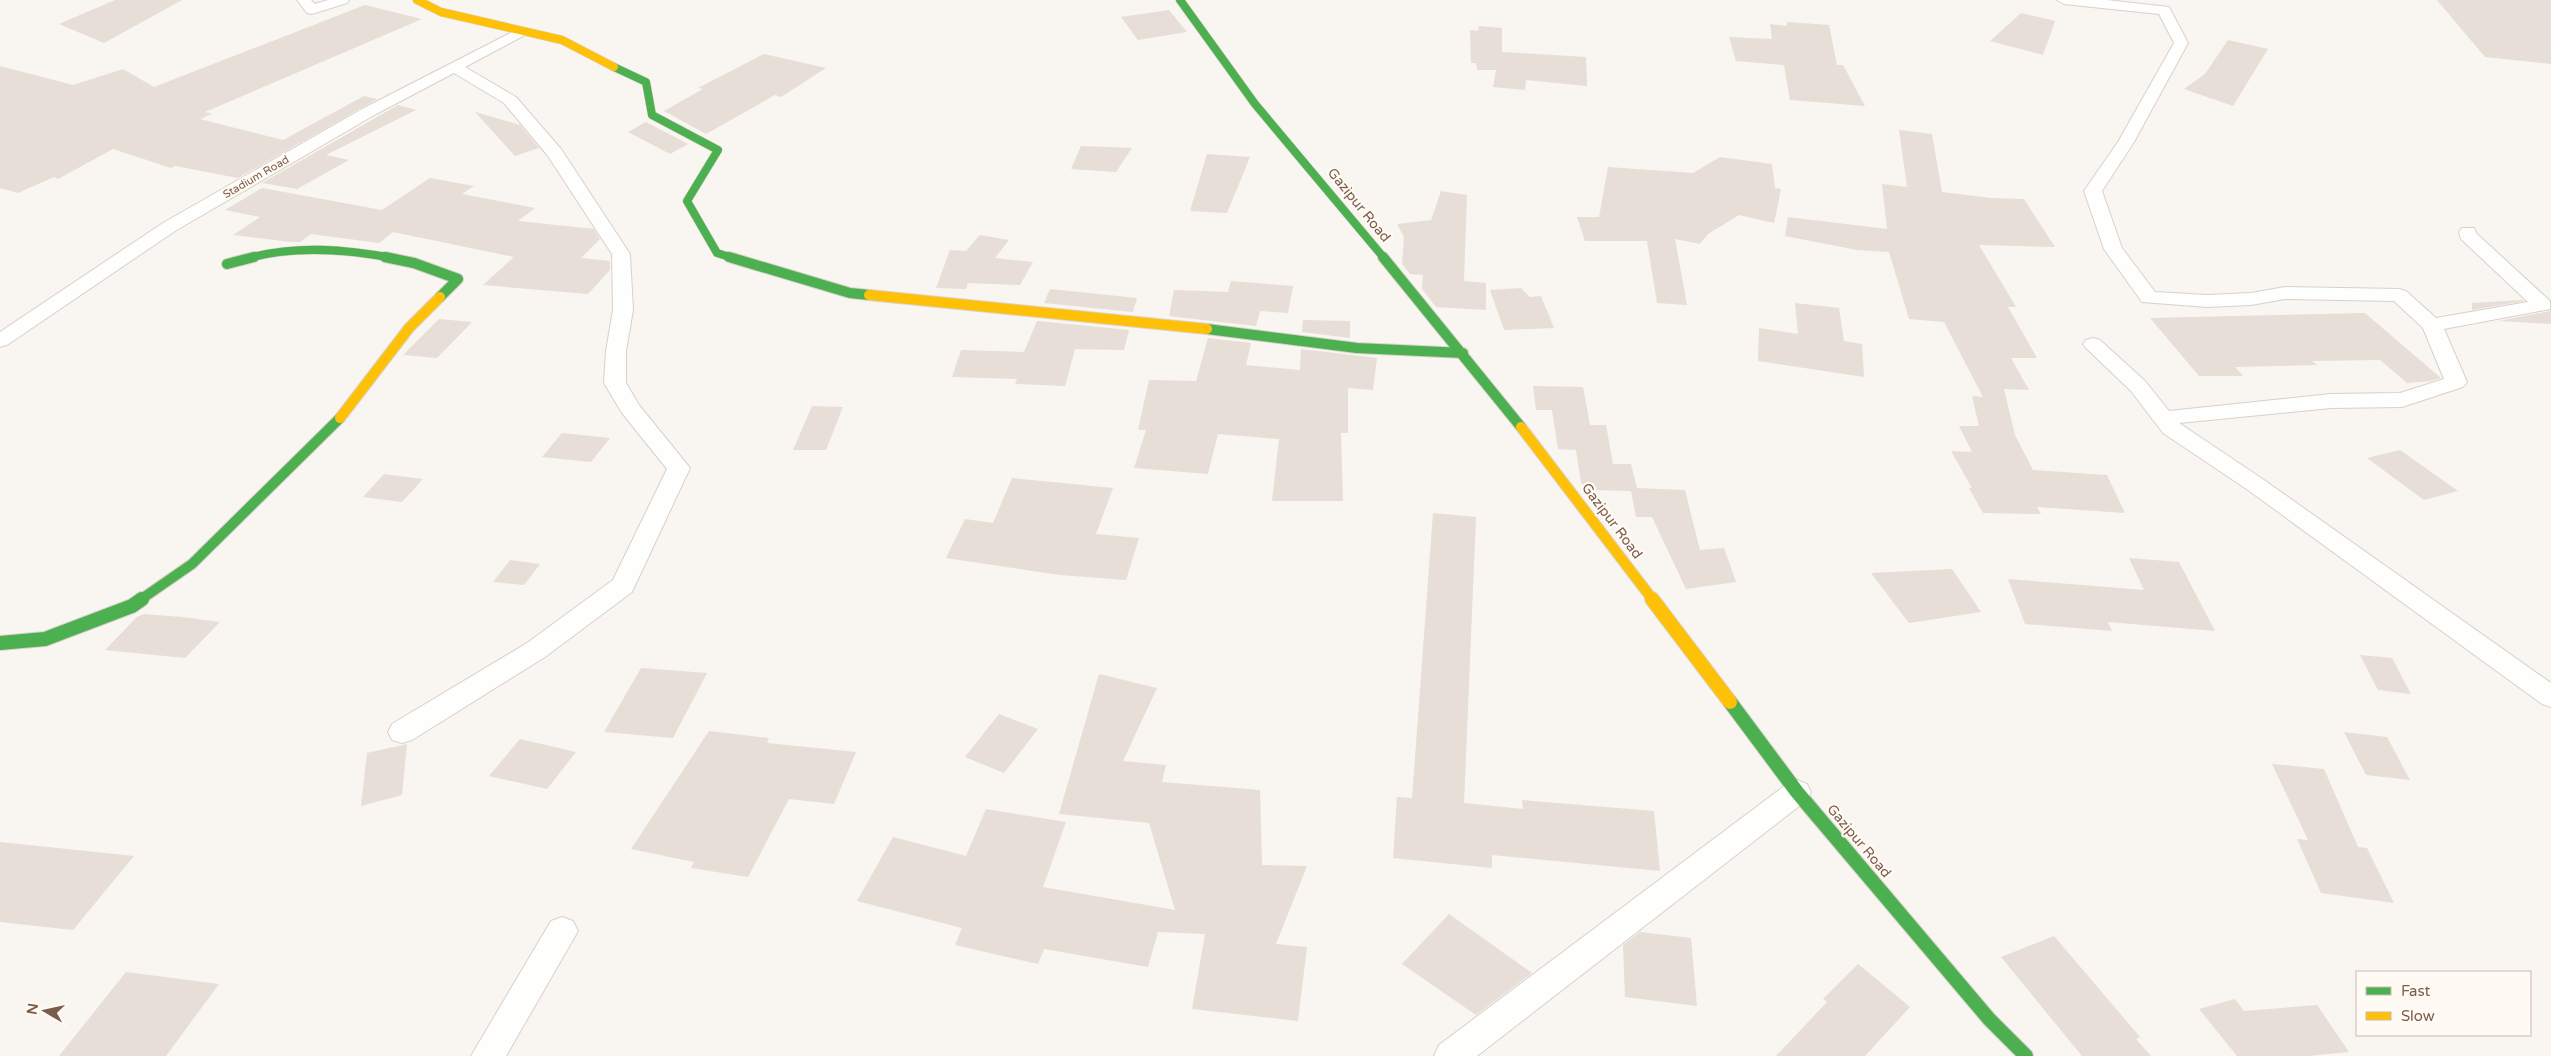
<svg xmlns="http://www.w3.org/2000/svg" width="2551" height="1056" viewBox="0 0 2551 1056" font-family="'Varela Round',sans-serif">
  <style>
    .building { fill: #e6ded7 }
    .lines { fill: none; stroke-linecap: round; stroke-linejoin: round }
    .street-casing { stroke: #d7d1cb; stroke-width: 2 }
    .fast-far2-casing { stroke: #d9d2cb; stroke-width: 9 }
    .fast-far1-casing { stroke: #d9d2cb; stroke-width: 12 }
    .fast-casing { stroke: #d9d2cb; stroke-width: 16 }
    .slow-far2-casing { stroke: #d9d2cb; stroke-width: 9 }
    .slow-far1-casing { stroke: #d9d2cb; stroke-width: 12 }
    .slow-casing { stroke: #d9d2cb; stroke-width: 16 }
    .street { fill: #fefefd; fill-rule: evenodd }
    .fast-far2 { stroke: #4caf50; stroke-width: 8 }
    .fast-far1 { stroke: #4caf50; stroke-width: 10 }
    .fast { stroke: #4caf50; stroke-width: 14 }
    .slow-far2 { stroke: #ffc107; stroke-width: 8 }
    .slow-far1 { stroke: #ffc107; stroke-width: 10 }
    .slow { stroke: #ffc107; stroke-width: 14 }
    .labels { text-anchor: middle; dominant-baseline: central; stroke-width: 4.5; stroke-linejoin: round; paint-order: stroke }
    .far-street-label { font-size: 11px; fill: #7a5c4d; stroke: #fffaf3 }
    .street-label { font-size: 14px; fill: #7a5c4d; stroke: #fffaf3 }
  </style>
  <rect width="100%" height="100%" fill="#f9f5f0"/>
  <!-- building -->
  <g class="building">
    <path d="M115 0H182L104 43 59 24Z"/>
    <path d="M2437 0H2551V64L2485 57Z"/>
    <path d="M365 5 422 19 205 112 212 114 200 119 283 140 364 96 377 99 238 178 175 166 171 168 113 149 58 179 54 177 18 193 0 188V66L73 85 123 69 154 87Z"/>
    <path d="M1169 10 1187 32 1138 40 1121 17Z"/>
    <path d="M2021 13 2055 21 2043 55 1990 41Z"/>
    <path d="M1787 22 1829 25 1837 65H1843L1865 106 1790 100 1784 65 1736 61 1729 37 1772 39 1770 24 1787 26Z"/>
    <path d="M1479 26 1502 28V52L1586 57 1587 86 1526 80 1525 90 1493 87 1496 70H1477L1476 63H1471L1470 30 1478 31Z"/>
    <path d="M2228 40 2268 49 2233 106 2184 89 2205 74Z"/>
    <path d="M764 54 826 68 781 97 775 95 706 134 664 111 703 89 698 88Z"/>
    <path d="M398 105 416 110 326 155 349 160 297 189 262 183Z"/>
    <path d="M475 112 520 125 539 148 515 156Z"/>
    <path d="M646 122 688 144 670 154 628 132Z"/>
    <path d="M1899 130 1932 134 1942 192 1990 198 2024 199 2055 247 1979 245 2016 307H2008L2037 358H2011L2029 390 2004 389 2015 435 2033 470 2107 475 2125 513 2037 507 2041 514 1983 513 1969 488H1972L1951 451 1972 452 1959 426H1979L1972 396 1983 397 1944 322 1909 319 1889 252 1857 250 1785 236 1788 217 1887 229 1882 184 1907 187Z"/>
    <path d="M1081 146 1132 148 1116 172 1071 169Z"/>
    <path d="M1207 154 1250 157 1227 213 1190 211Z"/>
    <path d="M1720 157 1772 164 1775 188 1781 189 1774 223 1739 215 1708 234 1700 244 1675 239 1687 305 1657 303 1647 241H1585L1577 217H1599L1608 167 1693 173Z"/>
    <path d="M430 178 474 186 462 194 535 208 518 221 594 229 600 239 581 258 610 261V270L588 294 483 285 514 257 393 232 379 243 311 234 300 242H291L233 235 260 217 225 210 262 188 382 210Z"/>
    <path d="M1441 191 1467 195 1464 281 1486 283V310L1436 307 1422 289 1423 275 1410 274 1402 264 1404 237 1397 224 1431 220Z"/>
    <path d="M980 235 1009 240 995 258 1033 262 1020 285 968 283 966 289 936 288 950 250 966 251Z"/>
    <path d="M1231 281 1293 286 1288 313 1260 311 1256 326 1169 316 1174 290 1228 292Z"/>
    <path d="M1521 288 1530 297 1541 296 1554 328 1504 330 1490 290Z"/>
    <path d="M1050 289 1137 298 1133 312 1044 303Z"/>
    <path d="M2523 300 2524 301 2472 310V303Z"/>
    <path d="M1795 303 1839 308 1844 341 1862 344 1864 377 1758 361 1759 328 1798 334Z"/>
    <path d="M2551 310V324L2499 321 2550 311Z"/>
    <path d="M2365 313 2441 378 2431 381 2407 383 2380 360 2312 361 2317 365 2235 367 2243 376H2199L2150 318Z"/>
    <path d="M439 319 472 322 437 358 403 355Z"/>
    <path d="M1303 320 1350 321V338L1302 332Z"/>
    <path d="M1037 321 1129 330 1124 350 1075 349 1065 386 1015 384 1017 379 952 377 961 350 1024 352Z"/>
    <path d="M1208 338 1251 343 1246 365 1300 370 1301 349 1377 358 1373 390 1348 388V433H1341L1343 501H1272L1279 439 1218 434 1208 474 1134 468 1146 430H1138L1149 380 1196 381Z"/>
    <path d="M1533 386 1583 387 1590 425H1606L1613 464H1631L1637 488 1685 490 1700 550 1724 548 1736 582 1686 589 1652 517H1636L1631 491 1587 490 1581 483 1576 450 1558 449 1552 410H1536Z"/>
    <path d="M812 406 843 407 826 450H793Z"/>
    <path d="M562 433 610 438 591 462 542 457Z"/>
    <path d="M2400 450 2458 491 2424 500 2367 458Z"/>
    <path d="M384 474 423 479 402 502 363 497Z"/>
    <path d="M1012 478 1113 488 1096 534 1139 538 1126 580 1060 575 946 558 965 519 993 523Z"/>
    <path d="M1433 513 1476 517 1464 803 1523 809 1522 800 1654 811 1660 871 1492 855V868L1393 858 1397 797 1412 798Z"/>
    <path d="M2129 558 2179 562 2215 631 2108 622 2112 631 2025 624 2008 579 2144 590Z"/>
    <path d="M510 560 540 564 524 585 493 582Z"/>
    <path d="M1952 569 1981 612 1909 623 1871 573Z"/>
    <path d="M144 614 182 617 220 622 185 658 105 650 137 617Z"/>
    <path d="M2360 655 2392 658 2411 694 2378 690Z"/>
    <path d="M641 668 707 673 673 738 604 732Z"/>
    <path d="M1099 674 1157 688 1123 761 1166 765 1162 782 1260 790 1262 865 1307 866 1276 944 1307 947 1298 1021 1192 1009 1205 934 1158 932 1148 967 1044 949 1038 964 955 945 962 928 857 901 893 837 966 856 986 809 1066 822 1043 887 1175 910 1149 823 1059 814Z"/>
    <path d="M999 714 1038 729 1004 773 965 757Z"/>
    <path d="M709 731 769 738 767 743 856 752 834 804 789 799 748 877 691 868 694 862 631 849Z"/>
    <path d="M2344 732 2387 737 2410 780 2366 775Z"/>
    <path d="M520 739 576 752 547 789 489 776Z"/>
    <path d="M407 744 402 795 361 806 367 753Z"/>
    <path d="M2272 764 2324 769 2358 847 2367 848 2394 903 2321 893 2297 839 2308 840Z"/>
    <path d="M0 842 134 856 73 930 0 922Z"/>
    <path d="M1449 914 1532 973 1476 1015 1402 964Z"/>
    <path d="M1640 932 1691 938 1697 1006 1625 997 1623 945Z"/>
    <path d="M2054 936 2140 1037 2136 1039 2151 1056H2082L2001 957Z"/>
    <path d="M1858 964 1910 1007 1865 1056H1776L1827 1002 1823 999Z"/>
    <path d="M126 972 219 984 166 1056H59Z"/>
    <path d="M2235 999 2244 1011 2317 1005 2349 1052 2308 1056H2237L2199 1009Z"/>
  </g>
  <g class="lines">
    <!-- street casing -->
    <g class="street-casing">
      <g id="street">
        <path d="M297 0H311L315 4 328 0H349L347 3 312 14 307 13Z"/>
        <path d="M2057 0H2107L2169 7 2188 43 2134 142 2102 191 2122 248 2155 292 2207 295 2251 293 2285 287 2399 289 2406 291 2436 318 2528 302 2461 239 2459 232 2462 228H2474L2477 234 2550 301V309L2444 329 2467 382 2463 387 2402 407 2331 408 2179 423 2264 480 2551 683V707L2542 704 2248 490 2163 433 2131 391 2086 348 2083 344 2086 340 2093 338 2100 340 2145 381 2169 411 2331 394 2400 393 2444 379 2423 328 2394 301 2285 299 2251 305 2207 307 2142 302 2104 249 2084 191 2118 142 2174 43 2159 14 2064 4Z"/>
        <path d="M522 27 529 31 527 34 465 67 516 97 561 149 630 254 633 310 626 351V383L639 405 690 468 632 592 545 657 412 740 402 743 392 740 388 732 392 724 527 643 613 580 667 469 622 413 604 383 606 351 613 310 612 254 548 156 504 103 454 73 376 114 175 231 7 345 0 347V332L163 223 364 108Z"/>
        <path d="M1797 780 1807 784 1811 792 1807 800 1477 1056H1434L1439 1045 1787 784Z"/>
        <path d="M562 917 573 921 578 931 506 1056H471L551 921Z"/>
      </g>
    </g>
    <!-- fast-far2 casing -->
    <g class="fast-far2-casing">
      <g id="fast-far2">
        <path d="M1180 0 1255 104 1384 258"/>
        <path d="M614 67 646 82 652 115 718 150 687 201 717 253 733 258"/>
        <path d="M249 258C296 245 345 249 392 258"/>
      </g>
    </g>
    <!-- fast-far1 casing -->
    <g class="fast-far1-casing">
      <g id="fast-far1">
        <path d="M385 257 414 263 458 279 440 297"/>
        <path d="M729 257 850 293 869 295"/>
        <path d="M1383 257 1521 427"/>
        <path d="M227 264 254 257"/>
        <path d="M1207 329 1357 348 1463 353"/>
        <path d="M140 600 192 564 340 418"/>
      </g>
    </g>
    <!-- fast casing -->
    <g class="fast-casing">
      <g id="fast">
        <path d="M0 643 45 639 132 606 142 599"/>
        <path d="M1730 702 1797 792 1989 1019 2026 1056"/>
      </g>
    </g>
    <!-- slow-far2 casing -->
    <g class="slow-far2-casing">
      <path id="slow-far2" d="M417 0 441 12 562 40 614 67"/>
    </g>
    <!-- slow-far1 casing -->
    <g class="slow-far1-casing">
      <g id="slow-far1">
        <path d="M869 295 1207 329"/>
        <path d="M340 418 409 328 440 297"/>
        <path d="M1521 427 1653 600"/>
      </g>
    </g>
    <!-- slow casing -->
    <g class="slow-casing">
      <path id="slow" d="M1652 599 1730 702"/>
    </g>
    <!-- street -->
    <use href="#street" class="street"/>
    <!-- fast-far2 -->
    <use href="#fast-far2" class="fast-far2"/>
    <!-- fast-far1 -->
    <use href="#fast-far1" class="fast-far1"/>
    <!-- fast -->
    <use href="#fast" class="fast"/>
    <!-- slow-far2 -->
    <use href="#slow-far2" class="slow-far2"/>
    <!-- slow-far1 -->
    <use href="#slow-far1" class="slow-far1"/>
    <!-- slow -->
    <use href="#slow" class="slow"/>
  </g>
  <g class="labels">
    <!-- far-street labels -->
    <g class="far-street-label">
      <text transform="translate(256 177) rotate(-30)">Stadium Road</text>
    </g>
    <!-- street labels -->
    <g class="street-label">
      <text transform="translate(1359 205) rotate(51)">Gazipur Road</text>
      <text transform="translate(1612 521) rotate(53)">Gazipur Road</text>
      <text transform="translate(1859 841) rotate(50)">Gazipur Road</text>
    </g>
  </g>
  <!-- legend -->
  <rect x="2356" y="971" width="175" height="65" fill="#fffaf3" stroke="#cabbb1"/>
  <rect x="2366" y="987" width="25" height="8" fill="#4caf50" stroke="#cabbb1"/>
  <text x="2401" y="996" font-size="15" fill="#7a5c4d">Fast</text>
  <rect x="2366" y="1012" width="25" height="8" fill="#ffc107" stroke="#cabbb1"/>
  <text x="2401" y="1021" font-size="15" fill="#7a5c4d">Slow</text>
  <!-- north arrow -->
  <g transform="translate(45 1011) rotate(279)" stroke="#fffaf3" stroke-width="4" paint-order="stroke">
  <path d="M0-4L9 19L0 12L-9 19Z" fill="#7a5c4d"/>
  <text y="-8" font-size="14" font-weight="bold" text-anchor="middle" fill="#7a5c4d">N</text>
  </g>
</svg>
